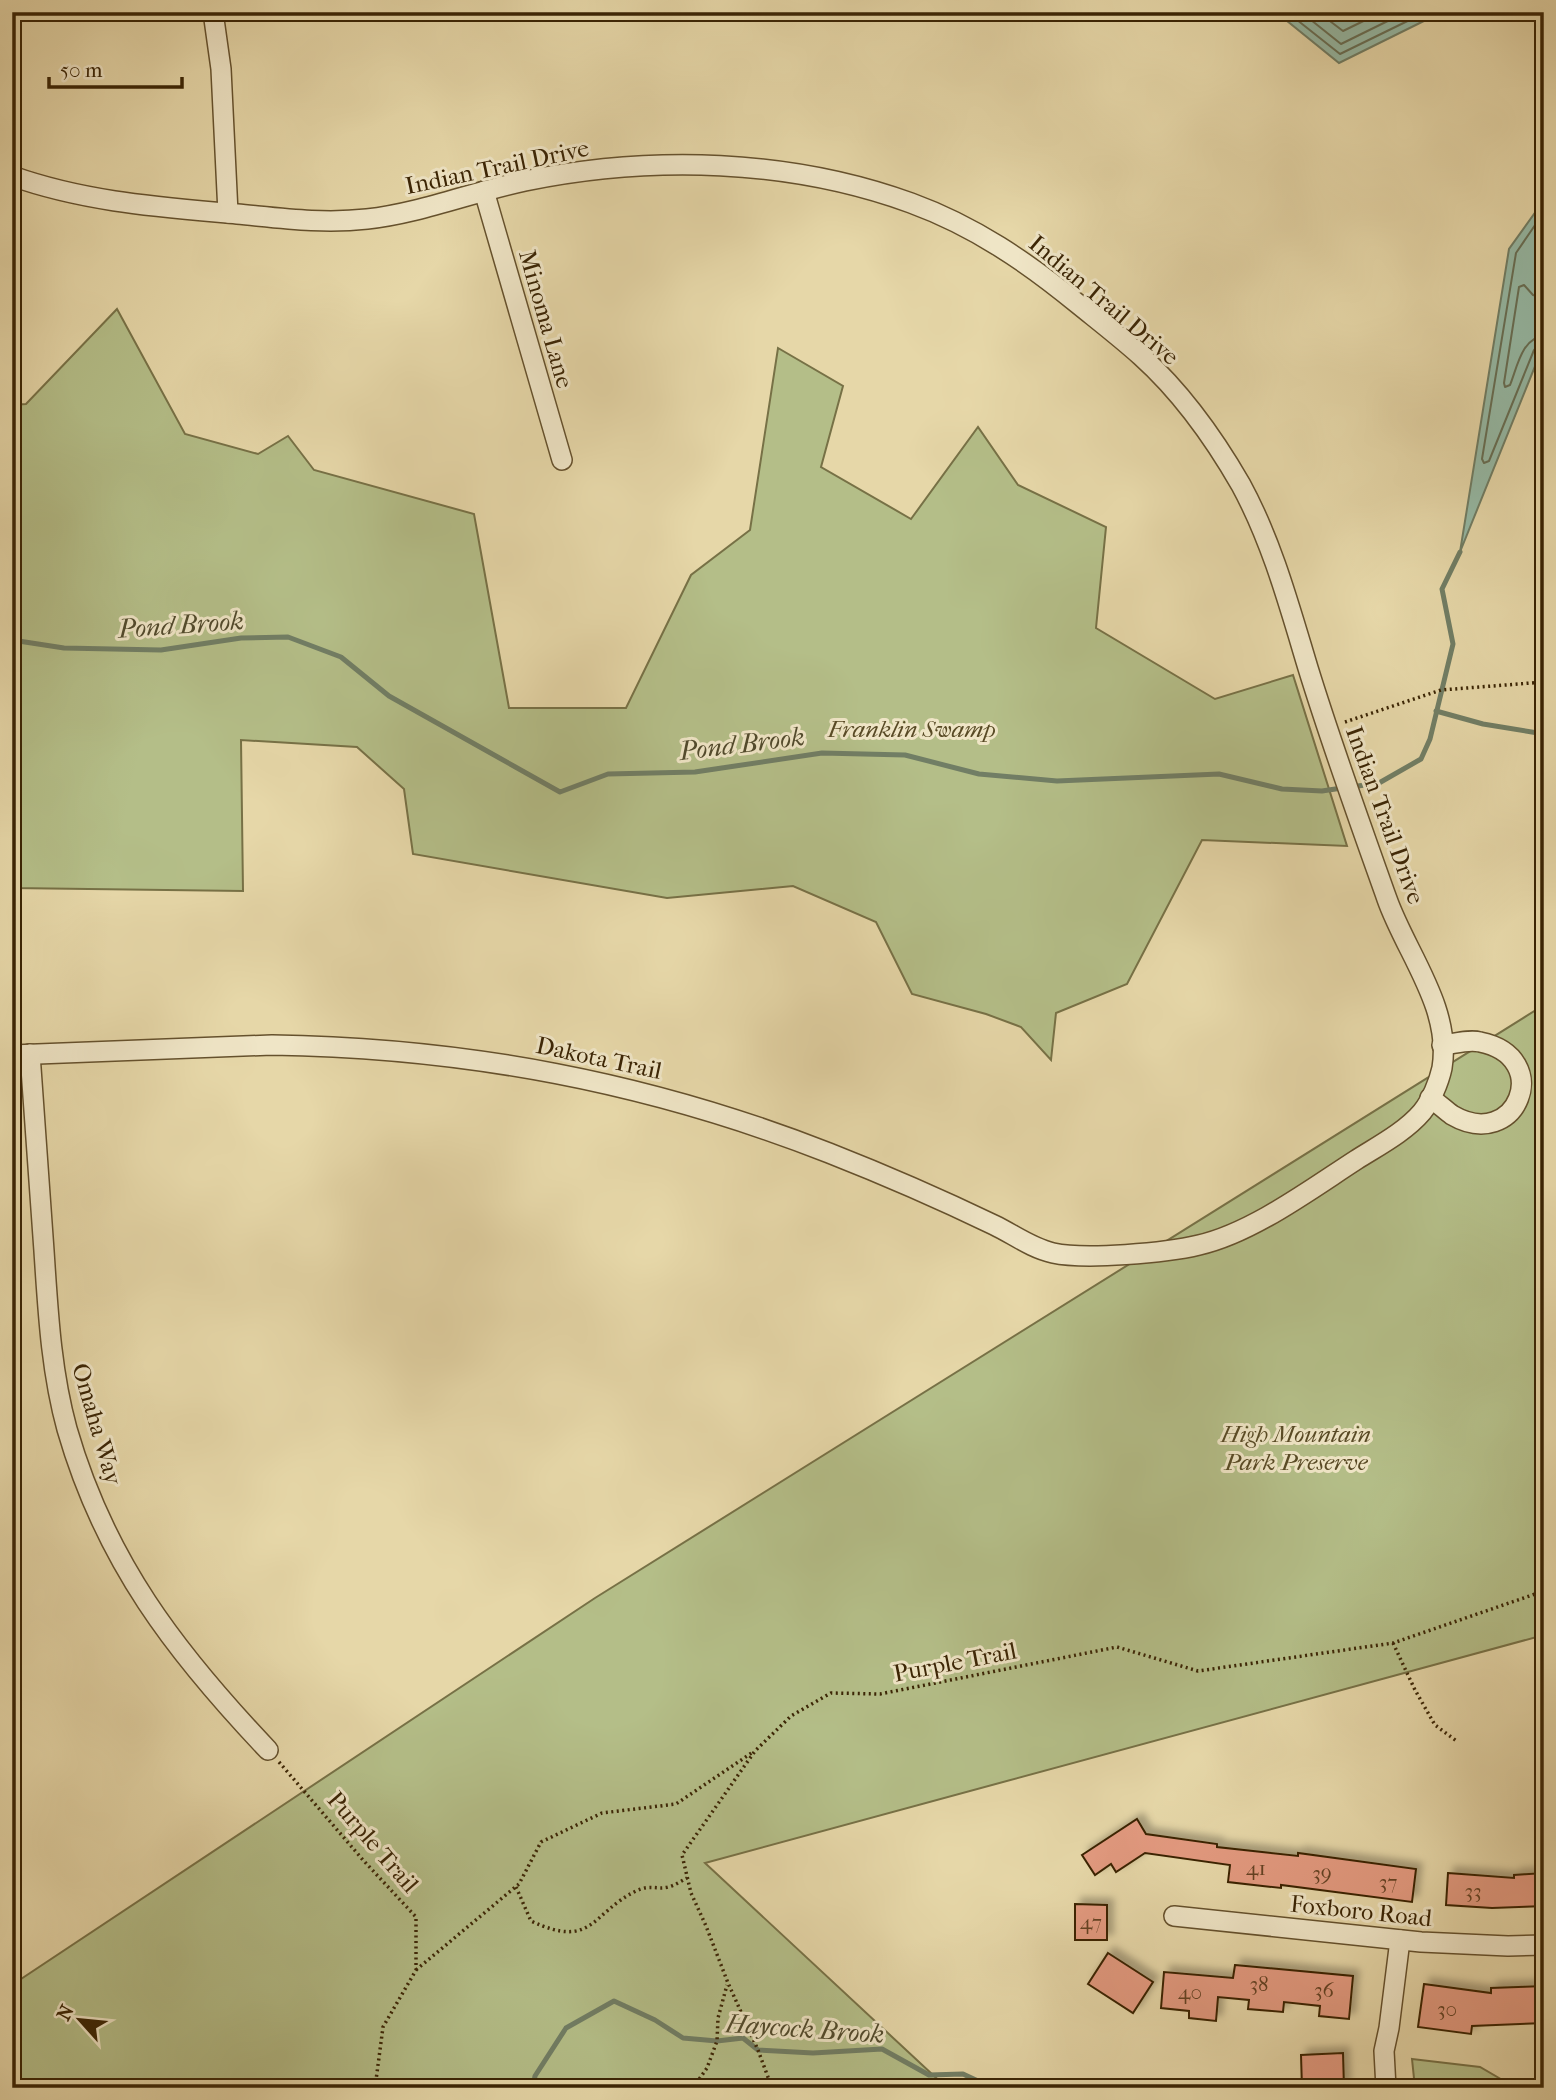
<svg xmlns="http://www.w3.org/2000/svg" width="1556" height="2100" viewBox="0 0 1556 2100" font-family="'IM FELL French Canon',serif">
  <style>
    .green { fill: #b4be88; stroke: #777146; stroke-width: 2 }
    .water { fill: #96baa6; stroke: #717e65; stroke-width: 2 }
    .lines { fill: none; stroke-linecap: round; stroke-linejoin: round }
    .shore { stroke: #686f55; stroke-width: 2 }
    .stream { stroke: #717e65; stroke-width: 5 }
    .building { fill: #e39a80; stroke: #3a2404; stroke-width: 2; filter: url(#shadow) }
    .minor-casing { stroke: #65512d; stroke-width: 22 }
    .path { stroke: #3a2404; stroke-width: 3.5; stroke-dasharray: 2 3.5; stroke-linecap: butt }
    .minor { stroke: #efe5c6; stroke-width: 19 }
    .labels { text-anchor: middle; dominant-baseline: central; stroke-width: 6; stroke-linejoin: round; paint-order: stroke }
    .number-label { font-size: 21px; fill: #644223 }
    .street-label { font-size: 24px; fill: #3a2404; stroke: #efe5c6 }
    .park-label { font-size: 24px; font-style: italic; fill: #584a25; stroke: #efe5c6 }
    .water-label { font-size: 26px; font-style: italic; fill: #514a2c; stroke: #efe5c6 }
  </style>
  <defs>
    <filter id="shadow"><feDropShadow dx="6" dy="-6" stdDeviation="3.5" flood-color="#0004"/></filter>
  </defs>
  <rect width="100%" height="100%" fill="#e6d7a8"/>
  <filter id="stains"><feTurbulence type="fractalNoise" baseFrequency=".00286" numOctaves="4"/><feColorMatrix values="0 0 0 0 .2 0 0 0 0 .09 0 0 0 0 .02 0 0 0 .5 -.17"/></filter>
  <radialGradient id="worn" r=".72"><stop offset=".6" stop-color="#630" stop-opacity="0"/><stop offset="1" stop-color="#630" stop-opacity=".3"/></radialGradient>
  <!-- green -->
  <g class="green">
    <path d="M117 309 185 434 258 454 288 436 314 470 474 514 509 708H626L691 575 750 530 778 348 843 386 821 467 911 519 978 427 1018 485 1106 527 1096 628 1215 699 1293 675 1347 846 1202 840 1127 984 1056 1013 1051 1060 1021 1027 986 1014 912 994 876 922 793 886 667 898 413 854 404 789 357 747 241 740 243 891 12 888V405L26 404Z"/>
    <path d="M1544 1005V1635L705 1863 947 2088H12V1985L595 1598Z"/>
    <path d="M1412 2059 1480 2067 1511 2085 1509 2088H1415Z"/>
  </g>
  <!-- water -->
  <g class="water">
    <path d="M1276 12H1442L1339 63Z"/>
    <path d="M1544 200V255L1535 270 1544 287V344L1460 552 1509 249Z"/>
  </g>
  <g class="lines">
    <!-- shore -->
    <g class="shore">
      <path d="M1287 12 1340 54 1426 12"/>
      <path d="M1301 12 1341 44 1406 12"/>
      <path d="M1318 12 1343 31 1382 12"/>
      <path d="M1544 212 1516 253 1482 459 1484 463 1489 461 1534 350 1538 345H1544"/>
      <path d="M1544 298 1533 295 1524 285 1519 287 1504 383 1505 387 1510 385C1517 368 1522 337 1544 336"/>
    </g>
    <!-- stream -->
    <g class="stream">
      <path d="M12 640 64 648 161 650 241 638 288 637 341 657 389 696 560 792 608 774 695 772 822 753 905 755 979 774 1057 781 1219 774 1282 789 1322 791 1342 788"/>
      <path d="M1436 711 1483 724 1544 734"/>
      <path d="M1351 787 1379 783 1421 759 1430 739 1453 644 1442 589 1460 552"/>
      <path d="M533 2088 535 2076 566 2028 614 2001 655 2020 683 2038 717 2041 743 2038 758 2050 813 2053 882 2049 929 2075 963 2074 993 2088"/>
    </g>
  </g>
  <!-- building -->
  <g class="building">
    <path d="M1137 1819 1146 1834 1217 1844V1847L1298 1856V1853L1416 1869 1412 1902 1281 1885V1888L1228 1882 1230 1865 1145 1853 1116 1872 1111 1864 1095 1875 1082 1855Z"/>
    <path d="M1448 1873 1514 1878V1875L1544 1873V1906L1492 1908 1446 1905Z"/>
    <path d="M1075 1904 1107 1905V1940H1075Z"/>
    <path d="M1108 1953 1153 1982 1133 2013 1088 1984Z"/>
    <path d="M1235 1965 1353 1976 1349 2019 1319 2016 1320 2006 1284 2002 1283 2012 1248 2009 1249 2000 1218 1997 1216 2021 1189 2018V2011L1161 2008 1164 1972 1233 1978Z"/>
    <path d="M1424 1984 1491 1993V1988L1544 1986V2023L1472 2026 1471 2034 1418 2027Z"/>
    <path d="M1343 2053 1344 2088H1302L1301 2055Z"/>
  </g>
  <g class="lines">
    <!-- minor casing -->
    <g class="minor-casing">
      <g id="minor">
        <path d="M213 12 221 69 228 213"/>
        <path d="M12 176C85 202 160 207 237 214 280 218 322 224 367 219 421 213 472 192 525 181 652 155 790 159 911 203 974 226 1027 262 1078 304 1099 321 1121 338 1141 356 1181 392 1214 438 1241 485 1272 542 1289 605 1308 668 1332 746 1360 823 1387 899 1406 953 1452 1008 1442 1068 1439 1082 1431 1101 1422 1112 1405 1132 1378 1146 1356 1160 1311 1189 1252 1233 1199 1245 1166 1253 1085 1260 1053 1253 1031 1248 1013 1234 994 1225 940 1199 885 1175 829 1153 648 1082 466 1048 272 1045L12 1055"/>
        <path d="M484 191 562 460"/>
        <path d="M30 1054C35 1120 39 1185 44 1251 48 1311 51 1371 67 1429 105 1561 175 1652 268 1750"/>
        <path d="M1430 1098C1438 1103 1445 1110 1452 1115 1517 1153 1555 1057 1480 1042 1469 1039 1453 1044 1442 1045"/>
        <path d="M1174 1916 1421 1942 1508 1946 1544 1945"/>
        <path d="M1386 2088 1384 2051 1389 2028 1400 1940"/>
      </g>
    </g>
    <!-- path -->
    <g class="path">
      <path d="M1345 722 1441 690 1544 682"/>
      <path d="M1393 1643 1415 1690 1435 1725 1458 1742"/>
      <path d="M279 1762 363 1860 416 1917V1970L383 2027 375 2088"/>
      <path d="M516 1887 531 1921C593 1950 591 1913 636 1891 650 1884 657 1890 668 1887 674 1886 681 1881 687 1878"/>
      <path d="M416 1970 519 1884 541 1842 602 1813 676 1804 753 1752"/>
      <path d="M693 2088 707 2068 717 2041 718 2018 727 1985"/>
      <path d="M772 2088 758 2050 728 1983 706 1926 691 1893 682 1855 755 1751 791 1716 831 1693 880 1694 1117 1647 1198 1671 1393 1643 1544 1591"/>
    </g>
    <!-- minor -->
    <use href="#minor" class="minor"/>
  </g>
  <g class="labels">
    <!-- number labels -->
    <g class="number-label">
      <text x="1256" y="1868">41</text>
      <text x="1322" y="1873">39</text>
      <text x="1388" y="1882">37</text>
      <text x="1473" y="1891">33</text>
      <text x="1091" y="1922">47</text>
      <text x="1259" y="1984">38</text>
      <text x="1324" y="1990">36</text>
      <text x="1190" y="1992">40</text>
      <text x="1447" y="2009">30</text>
    </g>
    <!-- street labels -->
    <g class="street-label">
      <text transform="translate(497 167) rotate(-12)">Indian Trail Drive</text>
      <text transform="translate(1104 300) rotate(40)">Indian Trail Drive</text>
      <text transform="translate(546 319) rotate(74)">Minoma Lane</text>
      <text transform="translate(1385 815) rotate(70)">Indian Trail Drive</text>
      <text transform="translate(599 1058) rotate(12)">Dakota Trail</text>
      <text transform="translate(97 1424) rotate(74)">Omaha Way</text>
      <text transform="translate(955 1662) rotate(-11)">Purple Trail</text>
      <text transform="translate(373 1842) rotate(49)">Purple Trail</text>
      <text transform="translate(1361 1911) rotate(6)">Foxboro Road</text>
    </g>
    <!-- park labels -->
    <g class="park-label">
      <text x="912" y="729">Franklin Swamp</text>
      <text x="1296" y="1434">High Mountain<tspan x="1296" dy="28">Park Preserve</tspan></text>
    </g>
    <!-- water labels -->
    <g class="water-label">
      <text transform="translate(181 625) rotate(-4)">Pond Brook</text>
      <text transform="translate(742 744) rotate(-7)">Pond Brook</text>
      <text transform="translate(805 2029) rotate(4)">Haycock Brook</text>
    </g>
  </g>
  <!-- margin -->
  <rect width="1556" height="2100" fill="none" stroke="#e6d7a8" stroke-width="42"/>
  <rect x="14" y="14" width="1528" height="2072" fill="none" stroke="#3a2404" stroke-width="3.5"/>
  <rect x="21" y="21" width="1514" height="2058" fill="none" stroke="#3a2404" stroke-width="2"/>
  <!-- north arrow -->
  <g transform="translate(80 2020) rotate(297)" stroke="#efe5c6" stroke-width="5" paint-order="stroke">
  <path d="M0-5L12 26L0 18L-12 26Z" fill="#3a2404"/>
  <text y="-10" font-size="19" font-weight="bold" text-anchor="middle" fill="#3a2404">N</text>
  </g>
  <!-- scale -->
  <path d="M49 77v10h133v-10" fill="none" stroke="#3a2404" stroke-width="3.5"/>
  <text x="60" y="77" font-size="21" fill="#3a2404" stroke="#efe5c6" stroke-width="5" paint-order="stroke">50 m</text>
  <rect width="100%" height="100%" filter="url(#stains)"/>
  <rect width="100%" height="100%" fill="url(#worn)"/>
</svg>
